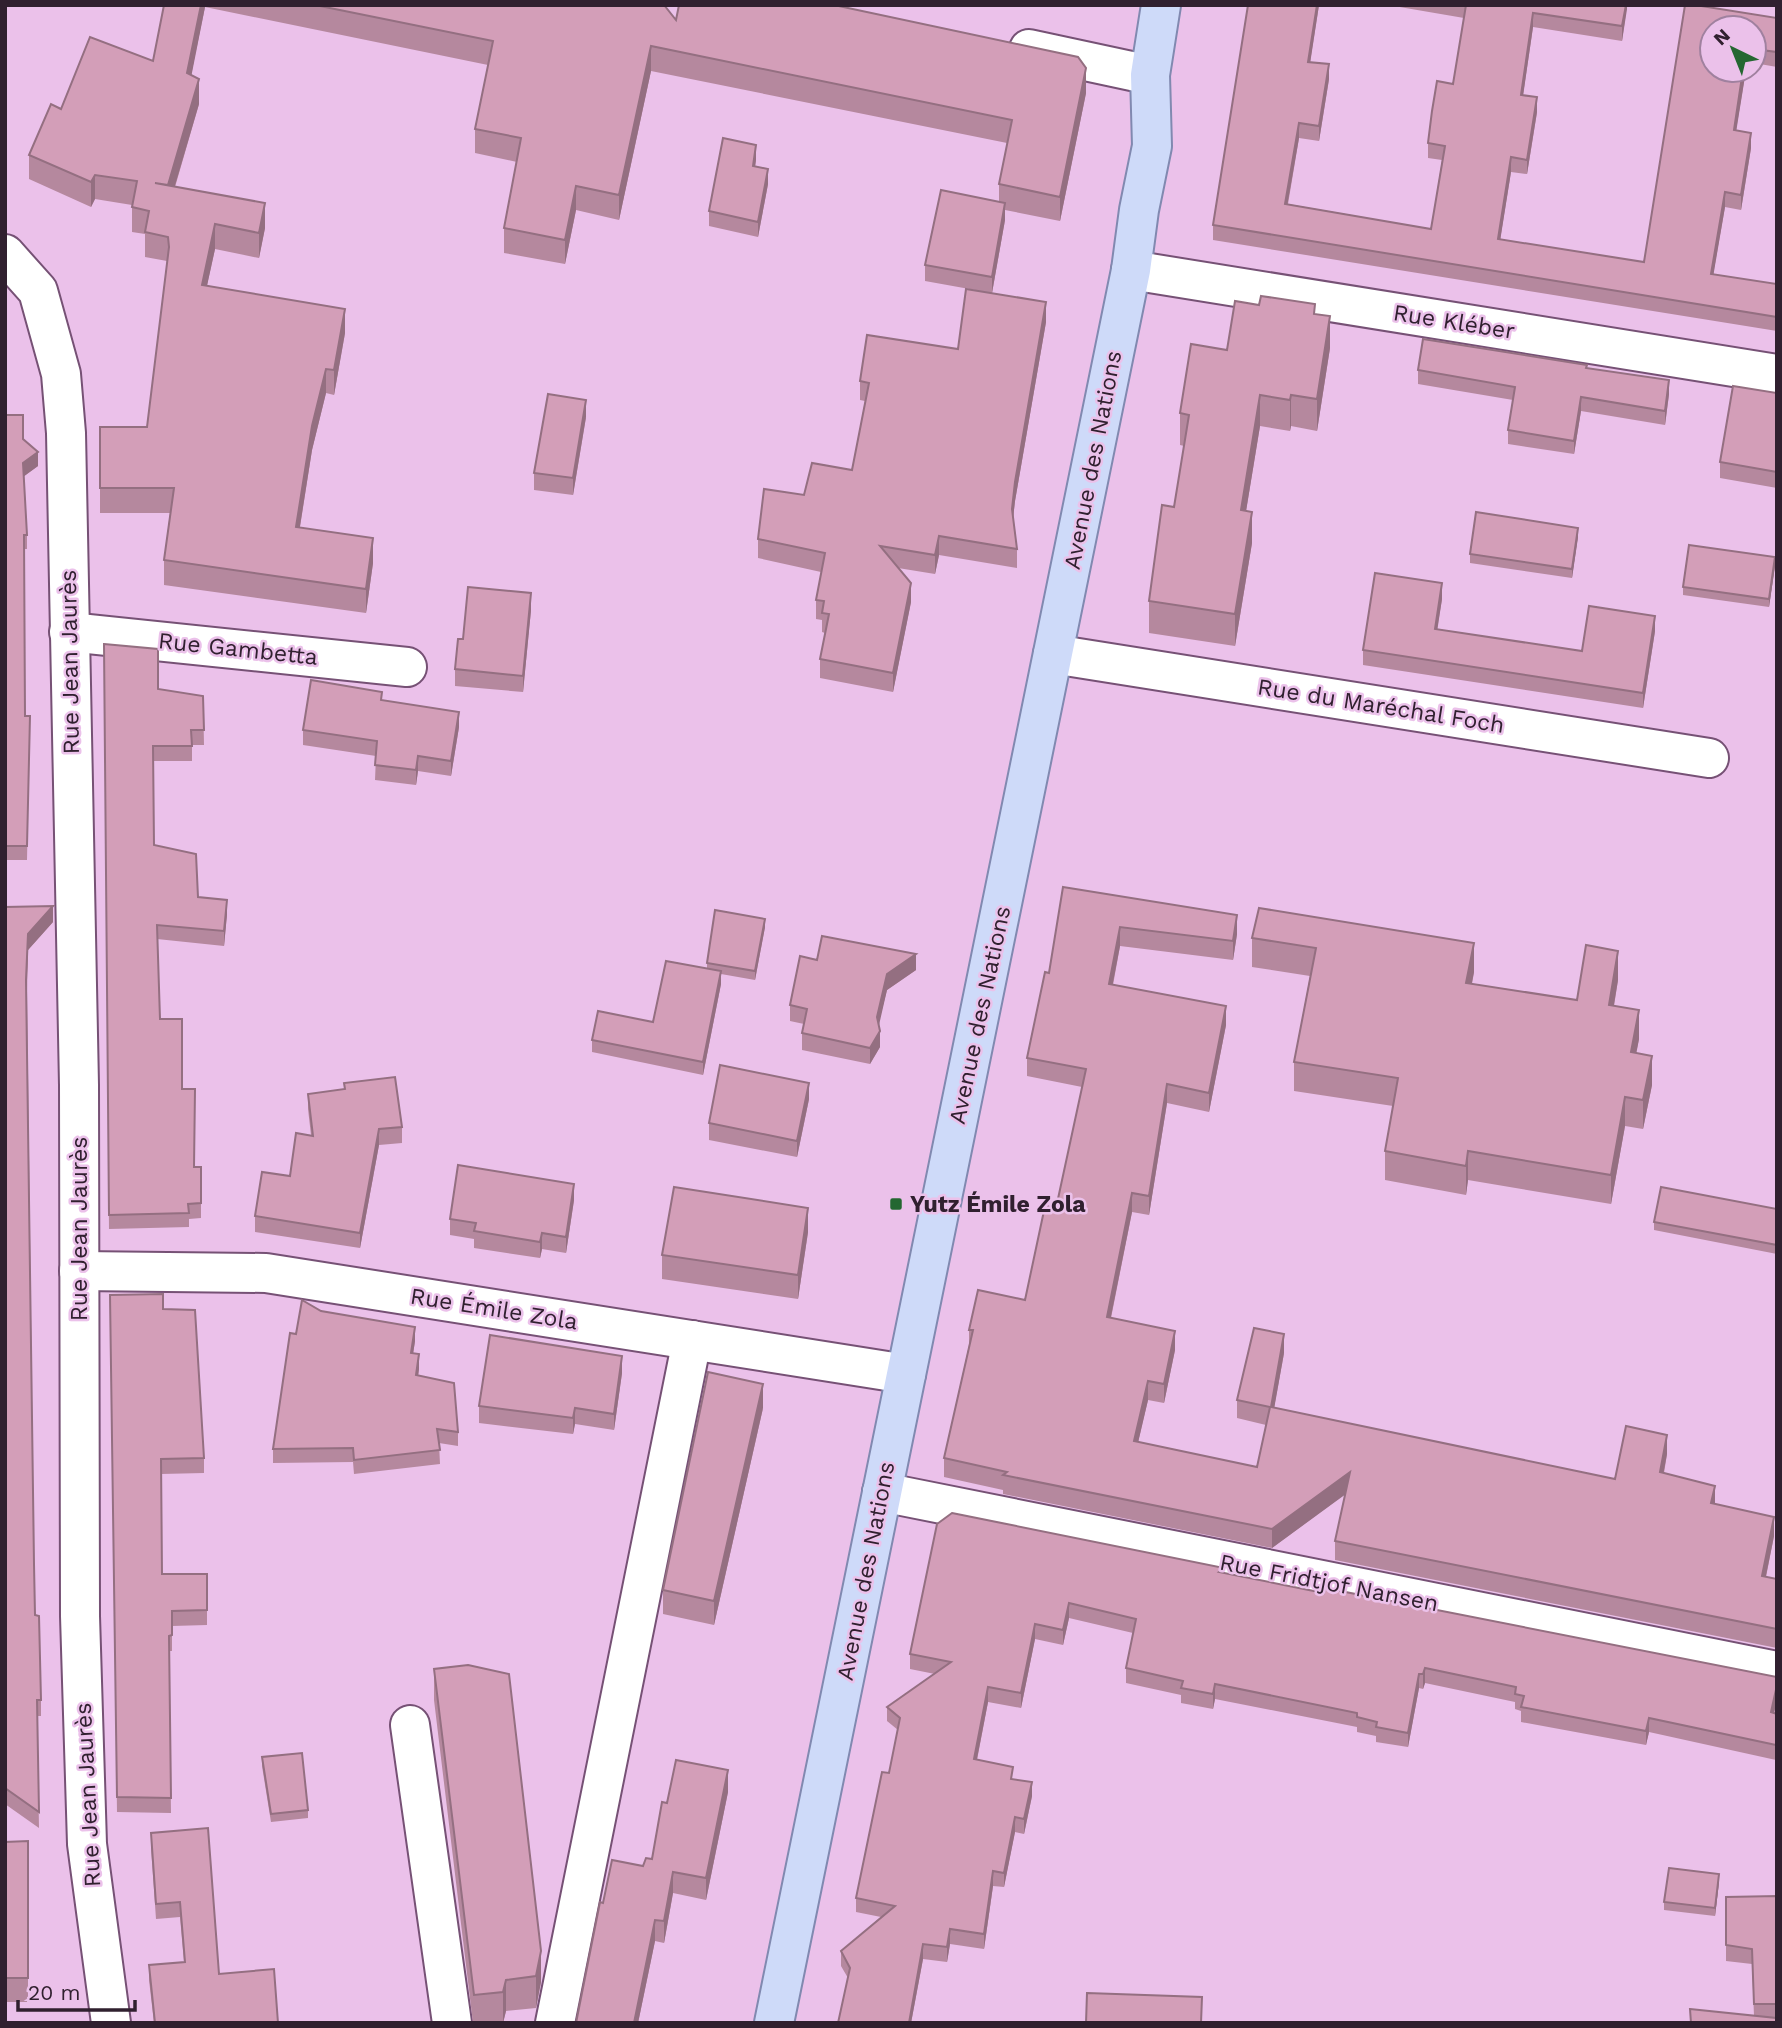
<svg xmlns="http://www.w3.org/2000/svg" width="1782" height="2028" viewBox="0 0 1782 2028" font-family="'Work Sans',sans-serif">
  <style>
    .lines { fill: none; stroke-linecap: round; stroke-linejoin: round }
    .minor-casing { stroke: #765175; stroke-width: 42 }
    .major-casing { stroke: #8189b0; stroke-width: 42 }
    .minor { stroke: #fff; stroke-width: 38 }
    .major { stroke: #cedaf9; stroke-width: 38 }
    .wall { fill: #b5889e }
    .shaded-wall { fill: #946f81 }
    .building { fill: #d39eb8; stroke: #946f81; stroke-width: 2 }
    .poi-dot { fill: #246731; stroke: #ebc1ea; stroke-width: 2.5 }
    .labels { text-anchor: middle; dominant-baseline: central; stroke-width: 5; stroke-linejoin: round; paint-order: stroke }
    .street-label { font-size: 23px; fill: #30202f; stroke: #ebc1ea }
    .poi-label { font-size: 23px; font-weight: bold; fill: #30202f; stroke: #ebc1ea; text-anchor: start }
  </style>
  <rect width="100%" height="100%" fill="#ebc1ea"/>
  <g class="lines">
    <!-- minor casing -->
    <g class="minor-casing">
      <g id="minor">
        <path d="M1029 49 1150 75"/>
        <path d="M5 254 38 291 61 374 66 433 79 1085 80 1616 87 1844 111 2023"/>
        <path d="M1131 270 1777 374"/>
        <path d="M69 632 407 667"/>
        <path d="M1053 654 1709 758"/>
        <path d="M79 1271 266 1273 906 1374"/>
        <path d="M882 1492 1777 1671"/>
        <path d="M410 1725 452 2023"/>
        <path d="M555 2023 692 1340"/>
      </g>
    </g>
    <!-- major casing -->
    <g class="major-casing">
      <path id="major" d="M774 2023 1131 270 1139 210 1152 146 1150 75 1161 5"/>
    </g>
    <!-- minor -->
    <use href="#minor" class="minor"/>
    <!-- major -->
    <use href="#major" class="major"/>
  </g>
  <!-- wall -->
  <g class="wall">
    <path d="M164 5H664L676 20 1086 93 1060 221 1005 210V220L992 293 1046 322 1015 501 1013 518 1017 549V568L939 555 935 574 898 568 911 602 893 692 820 678V659L825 633 822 632V620L816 619V600L821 572 758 558V539L804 495 852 470 865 401 860 400V381L958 349 975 290 925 281V265L999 202V184L1007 143 651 71 619 220 576 210 565 264 504 253V228L517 162 475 153V129L488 65 205 7 191 75 199 104 175 187 265 228 259 258 215 249 207 285 345 333 334 395 326 393 312 450 300 527 373 563 366 613 164 585V560L170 513H100V427H147L167 261 145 257V234L132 232V205L95 199 91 207 29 179V155L61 109 153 61Z"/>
    <path d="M1248 5H1319L1310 62 1329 79 1319 141 1299 138 1288 204 1431 229 1442 160 1428 158V143L1453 84 1464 18 1388 5H1627L1622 41 1533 27 1523 95 1537 112 1527 174 1511 172 1500 240 1644 262 1685 5 1777 18V67L1754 63V28H1712L1746 70 1736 130 1751 148 1741 210 1725 207 1713 275 1777 284V331L1213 240V225Z"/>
    <path d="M756 160 755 166 768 184 758 237 709 226V211Z"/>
    <path d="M1315 314 1330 348 1317 431 1291 426 1290 431 1260 426 1246 511 1252 543 1235 646 1149 633V601L1174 507 1184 446 1180 445V413L1227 350Z"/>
    <path d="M1587 369 1669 394 1665 425 1581 411 1574 454 1508 444V430L1513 400 1418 384V370Z"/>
    <path d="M1777 393V488L1720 478V462Z"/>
    <path d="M5 415 23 439 38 466 24 476 27 535V549H24L25 716H30L27 860H5Z"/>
    <path d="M586 417 573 495 534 490V473Z"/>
    <path d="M1578 537 1572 578 1470 563V554Z"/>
    <path d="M1775 566 1769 607 1683 595V587Z"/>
    <path d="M1442 599 1437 629 1582 651 1655 631 1643 708 1363 665V650Z"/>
    <path d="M531 610 523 692 455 686V669L463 639Z"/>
    <path d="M104 644 158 689 203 696 204 745H192V761H153L154 845 198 897 227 914 224 946 157 939 160 1019 182 1089 194 1167H201V1218L189 1219V1227L109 1229Z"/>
    <path d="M382 700 459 727 451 776 418 771 416 785 375 780 376 756 303 745V730Z"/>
    <path d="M1063 887 1237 934 1233 960 1120 946 1113 985 1226 1025 1209 1112 1167 1103 1149 1215 1132 1212 1111 1318 1175 1350 1164 1403 1148 1400 1138 1442 1257 1467 1266 1425 1237 1418V1400L1284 1353 1274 1408 1615 1479 1667 1454 1664 1473 1715 1504 1774 1536 1766 1577 1777 1579V1648L1335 1560V1541L1345 1494 1272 1548 1003 1494V1490L944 1477V1458L969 1345V1330L1025 1300 1056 1208 1082 1087 1027 1076V1058L1049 973Z"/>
    <path d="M5 907 53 922 28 950 27 991 34 1564 35 1615 41 1700V1716H37L39 1828 5 1804Z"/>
    <path d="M765 927 755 980 721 974V984L703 1075 592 1052V1040L653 1022 707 969V963Z"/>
    <path d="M1252 938 1474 972 1472 984 1577 1000 1618 980 1614 1006 1639 1039 1636 1053 1652 1085 1643 1129 1625 1126 1611 1204 1468 1180 1466 1195 1385 1180V1151L1393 1106 1294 1091V1062L1310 976 1252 967Z"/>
    <path d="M817 960 916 970 887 990 878 1025 880 1047 870 1064 802 1050V1033L804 1024 790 1021V1005Z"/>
    <path d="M308 1094 402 1127V1143L379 1145 360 1248 255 1232V1216L290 1176 311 1135 308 1109Z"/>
    <path d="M809 1099 797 1157 709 1140V1123Z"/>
    <path d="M574 1200 566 1253 542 1249 540 1258 474 1248V1239L450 1235V1219Z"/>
    <path d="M1777 1209V1254L1654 1230V1222Z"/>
    <path d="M808 1232 798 1299 662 1279V1255Z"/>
    <path d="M110 1295 163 1309 204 1458V1473L161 1474 162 1574 207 1590V1625L172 1626V1651H169L171 1813 117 1812Z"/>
    <path d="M321 1311 415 1341 413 1354 419 1369 418 1376 458 1432V1446L439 1443 440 1464 354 1474 353 1462 273 1463V1449L296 1334Z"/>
    <path d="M622 1373 614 1430 575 1424 573 1434 479 1423V1406Z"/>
    <path d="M763 1408 714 1625 663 1614V1590Z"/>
    <path d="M937 1524 1224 1573 1289 1586 1777 1677V1700L1774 1713 1777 1714 1776 1760 1649 1732 1646 1745 1521 1722V1711L1515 1709V1702L1425 1683 1423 1689 1419 1688 1408 1747 1376 1742V1736L1357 1732V1727L1215 1699 1213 1709 1181 1703V1695L1126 1683V1668L1133 1633 1069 1618 1063 1645 1035 1639 1021 1708 988 1702 977 1760 1013 1779 1032 1796 1024 1834 1015 1832 1004 1887 993 1886 984 1949 950 1944 947 1962 923 1959 911 2023H838L848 1978 841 1966V1951L881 1917 856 1912V1898L889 1773 898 1730 887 1721V1707L935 1674 910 1669V1654Z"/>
    <path d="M434 1669 541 1982 536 2008 506 2011 503 2023H473L434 1700Z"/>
    <path d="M262 1757 308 1810V1818L271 1822 262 1766Z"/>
    <path d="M728 1792 706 1900 673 1893 664 1943 655 1941 638 2023H576L603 1903 643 1866 652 1859 667 1803Z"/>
    <path d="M151 1833 219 1974 278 2023H154L149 1980V1965L184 1962 180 1917 156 1919 151 1848Z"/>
    <path d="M28 1841V2002H5V1842Z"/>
    <path d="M1719 1882 1715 1916 1664 1910V1902Z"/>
    <path d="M1777 1896V2019H1776L1754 2016 1752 1964 1726 1961V1897Z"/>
  </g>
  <!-- shaded-wall -->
  <g class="shaded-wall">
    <path d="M201 5H205V7L187 98V73Z"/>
    <path d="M1317 5H1319L1308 77V62Z"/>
    <path d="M1626 5H1627V9L1622 41V26Z"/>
    <path d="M1533 13V27L1521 110V95Z"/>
    <path d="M651 46V71L619 220V195Z"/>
    <path d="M1329 64V79L1319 141V126Z"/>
    <path d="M1086 68V93L1060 221V197Z"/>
    <path d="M1743 70H1746L1734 145V130Z"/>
    <path d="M199 79V104L168 209V185Z"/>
    <path d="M1537 97V112L1527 174V160Z"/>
    <path d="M1299 123V138L1285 218V204Z"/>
    <path d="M1751 133V148L1741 210V195Z"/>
    <path d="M756 145V160L753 181V166Z"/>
    <path d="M1511 157V172L1498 254V239Z"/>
    <path d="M768 169V184L758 237V222Z"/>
    <path d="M95 175V199L91 207V182Z"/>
    <path d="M576 186V210L565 264V240Z"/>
    <path d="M1725 192V207L1711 289V274Z"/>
    <path d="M265 203V228L259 258V233Z"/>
    <path d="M1005 203V220L992 293V277Z"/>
    <path d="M215 224V249L202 309V285Z"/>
    <path d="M1046 302V322L1015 501 1012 528V509L1015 482Z"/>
    <path d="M345 309V333L334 395V370Z"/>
    <path d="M1330 316V348L1317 431V399Z"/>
    <path d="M326 369V393L312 450 296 551V527L312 426Z"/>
    <path d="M1669 380V394L1665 425V411Z"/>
    <path d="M1260 395V426L1241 542V510Z"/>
    <path d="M1291 395V426L1290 431V400Z"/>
    <path d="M1581 397V411L1574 454V441Z"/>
    <path d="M586 400V417L573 495V478Z"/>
    <path d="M38 452V466L23 477V463Z"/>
    <path d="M1252 512V543L1235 646V614Z"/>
    <path d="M1578 528V537L1572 578V569Z"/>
    <path d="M939 536V555L935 574V555Z"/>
    <path d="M373 538V563L366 613V589Z"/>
    <path d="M1775 557V566L1769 607V599Z"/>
    <path d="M911 583V602L893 692V673Z"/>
    <path d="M1442 583V599L1435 645V629Z"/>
    <path d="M531 593V610L523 692V676Z"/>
    <path d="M1655 616V631L1643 708V693Z"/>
    <path d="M459 712V727L451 776V761Z"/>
    <path d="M418 756V771L416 785V770Z"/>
    <path d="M227 900V914L224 946V931Z"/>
    <path d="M53 906V922L28 950 26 996 28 934Z"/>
    <path d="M1237 915V934L1233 960V941Z"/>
    <path d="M765 919V927L755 980V971Z"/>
    <path d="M1120 927V946L1109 1003V984Z"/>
    <path d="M1474 943V972L1466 1012V983Z"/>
    <path d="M1618 951V980L1609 1034V1005Z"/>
    <path d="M916 954V970L887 990 877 1034V1017L887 974Z"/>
    <path d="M721 971V984L703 1075V1062Z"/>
    <path d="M1226 1006V1025L1209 1112V1093Z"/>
    <path d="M1639 1010V1039L1631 1081V1052Z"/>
    <path d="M880 1031V1047L870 1064V1048Z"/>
    <path d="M1652 1056V1085L1643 1129V1100Z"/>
    <path d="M809 1083V1099L797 1157V1141Z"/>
    <path d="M1167 1084V1103L1149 1215V1196Z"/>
    <path d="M1625 1097V1126L1611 1204V1175Z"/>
    <path d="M379 1129V1145L360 1248V1233Z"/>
    <path d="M1468 1151V1180L1466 1195V1166Z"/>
    <path d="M574 1184V1200L566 1253V1237Z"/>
    <path d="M1132 1193V1212L1107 1336V1317Z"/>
    <path d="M808 1208V1232L798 1299V1275Z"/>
    <path d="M542 1233V1249L540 1258V1242Z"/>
    <path d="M415 1327V1341L411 1367V1353Z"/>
    <path d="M1175 1331V1350L1164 1403V1384Z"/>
    <path d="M1284 1334V1353L1271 1426V1407Z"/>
    <path d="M419 1354V1369L416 1390V1375Z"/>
    <path d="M622 1356V1373L614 1430V1414Z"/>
    <path d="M1148 1381V1400L1134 1460V1441Z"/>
    <path d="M763 1384V1408L714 1625V1601Z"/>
    <path d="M575 1408V1424L573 1434V1418Z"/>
    <path d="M1667 1435V1454L1660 1491V1472Z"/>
    <path d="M1350 1472V1491L1272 1548V1529Z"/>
    <path d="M1715 1486V1505L1711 1503Z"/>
    <path d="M1774 1517V1536L1762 1595V1576Z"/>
    <path d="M1069 1603V1618L1063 1645V1630Z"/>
    <path d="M1035 1624V1639L1021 1708V1693Z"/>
    <path d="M1425 1668V1683L1423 1689V1674Z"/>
    <path d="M1419 1674V1688L1408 1747V1733Z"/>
    <path d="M1215 1684V1699L1213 1709V1694Z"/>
    <path d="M1777 1685V1700L1771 1727V1712Z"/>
    <path d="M988 1687V1702L974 1774V1759Z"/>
    <path d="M1649 1718V1732L1646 1745V1731Z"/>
    <path d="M728 1770V1792L706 1900V1878Z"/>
    <path d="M1032 1782V1796L1024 1834V1819Z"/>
    <path d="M1015 1817V1832L1004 1887V1873Z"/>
    <path d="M993 1871V1886L984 1949V1934Z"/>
    <path d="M673 1872V1893L664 1943V1921Z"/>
    <path d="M1719 1874V1882L1715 1916V1908Z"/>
    <path d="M655 1920V1941L638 2023H634Z"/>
    <path d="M950 1929V1944L947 1962V1947Z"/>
    <path d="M923 1944V1959L911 2023H909Z"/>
    <path d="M541 1951V1982L536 2008V1976Z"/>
    <path d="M506 1980V2011L503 2023V1992Z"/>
  </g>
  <!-- building -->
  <g class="building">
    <path d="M164 5H201L187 73 199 79 168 185 155 183 265 203 259 233 215 224 202 285 345 309 334 370 326 369 312 426 296 527 373 538 366 589 164 560 174 488H100V427H147L169 247 168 237 145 232 149 211 132 207 137 181 95 175 91 182 29 155 51 104 61 109 90 37 153 61Z"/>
    <path d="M315 5H664L676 20 679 5H834L1078 57 1086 68 1060 197 999 184 1012 120 651 46 619 195 576 186 565 240 504 228 521 138 475 129 493 41Z"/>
    <path d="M1248 5H1317L1308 62 1329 64 1319 126 1299 123 1285 204 1431 229 1445 146 1428 143 1432 111 1437 81 1453 84 1466 5H1626L1622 26 1533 13 1521 95 1537 97 1527 160 1511 157 1498 239 1644 262 1685 5H1695L1777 18V52L1754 49V28H1712V70H1743L1734 130 1751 133 1741 195 1725 192 1711 274 1777 284V317L1213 225Z"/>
    <path d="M723 138 756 145 753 166 768 169 758 222 709 211Z"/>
    <path d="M941 190 1005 203 992 277 925 265Z"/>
    <path d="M966 289 1046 302 1015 482 1012 509 1017 549 939 536 935 555 880 546 911 583 893 673 820 659 829 614 822 613 824 601 816 600 825 553 758 539 764 489 804 495 812 463 852 470 869 383 860 381 867 335 958 349Z"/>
    <path d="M1261 296 1315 304 1314 314 1330 316 1317 399 1291 395 1290 400 1260 395 1241 510 1252 512 1235 614 1149 601 1162 505 1174 507 1189 415 1180 413 1191 344 1227 350 1235 301 1259 305Z"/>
    <path d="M1423 339 1587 365 1586 368 1669 380 1665 411 1581 397 1574 441 1508 430 1515 387 1418 370Z"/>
    <path d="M1733 386 1777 393V472L1720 462Z"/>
    <path d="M548 394 586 400 573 478 534 473Z"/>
    <path d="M5 415H23V439L38 452 23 463 27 535H24L25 716H30L27 846H5Z"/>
    <path d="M1476 512 1578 528 1572 569 1470 554Z"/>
    <path d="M1689 545 1775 557 1769 599 1683 587Z"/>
    <path d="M1375 573 1442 583 1435 629 1582 651 1589 606 1655 616 1643 693 1363 650Z"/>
    <path d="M468 587 531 593 523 676 455 669 458 639H463Z"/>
    <path d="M104 644 158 649V689L203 696 204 730H191L192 746H153L154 845 196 854 198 897 227 900 224 931 157 925 160 1019H182V1089H195L194 1167H201V1203L188 1204 189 1213 109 1215Z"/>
    <path d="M311 680 382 692 381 700 459 712 451 761 418 756 416 770 375 765 377 741 303 730Z"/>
    <path d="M1063 887 1237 915 1233 941 1120 927 1109 984 1226 1006 1209 1093 1167 1084 1149 1196 1132 1193 1107 1317 1175 1331 1164 1384 1148 1381 1134 1441 1257 1467 1270 1407 1237 1400 1254 1328 1284 1334 1271 1407 1615 1479 1626 1426 1667 1435 1660 1472 1715 1486 1711 1503 1774 1517 1762 1576 1777 1579V1629L1335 1541 1350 1472 1272 1529 1003 1475 1007 1472 944 1458 973 1330H969L978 1290 1025 1300 1045 1206 1056 1208 1086 1069 1027 1058 1045 972 1049 973Z"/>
    <path d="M53 906 28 934 26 980 34 1564 35 1615 39 1616 41 1700H37L39 1812 5 1788V907Z"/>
    <path d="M1259 908 1474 943 1466 983 1577 1000 1586 945 1618 951 1609 1005 1639 1010 1631 1052 1652 1056 1643 1100 1625 1097 1611 1175 1468 1151 1466 1166 1385 1151 1398 1078 1294 1062 1316 948 1252 938Z"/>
    <path d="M715 910 765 919 755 971 707 963Z"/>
    <path d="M822 936 916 954 887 974 877 1017 880 1031 870 1048 802 1033 807 1009 790 1005 800 956 817 960Z"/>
    <path d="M666 961 721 971 703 1062 592 1040 598 1011 653 1022Z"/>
    <path d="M720 1065 809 1083 797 1141 709 1123Z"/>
    <path d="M395 1077 402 1127 379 1129 360 1233 255 1216 262 1172 290 1176 296 1133 313 1136 308 1094 345 1089 344 1083Z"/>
    <path d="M458 1165 574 1184 566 1237 542 1233 540 1242 474 1231 476 1223 450 1219Z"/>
    <path d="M674 1187 808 1208 798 1275 662 1255Z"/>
    <path d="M1661 1187 1777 1209V1245L1654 1222Z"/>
    <path d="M163 1294V1309L195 1310 204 1458 161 1459 162 1574H207V1610L172 1611V1635L169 1636 171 1798 117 1797 110 1295Z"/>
    <path d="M302 1300 321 1311 415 1327 411 1353 419 1354 416 1375 454 1383 458 1432 437 1429 440 1450 354 1460 353 1448 273 1449 290 1333 296 1334Z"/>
    <path d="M490 1335 622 1356 614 1414 575 1408 573 1418 479 1406Z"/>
    <path d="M708 1372 763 1384 714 1601 663 1590Z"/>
    <path d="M952 1513 1224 1568 1219 1572 1324 1593 1325 1588 1777 1677V1685L1771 1712 1777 1714 1776 1745 1649 1718 1646 1731 1521 1707 1524 1696 1515 1694 1516 1687 1425 1668 1423 1674H1419L1408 1733 1376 1727 1377 1722 1357 1717V1713L1215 1684 1213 1694 1181 1688 1183 1681 1126 1668 1136 1619 1069 1603 1063 1630 1035 1624 1021 1693 988 1687 974 1759 1013 1767 1011 1779 1032 1782 1024 1819 1015 1817 1004 1873 993 1871 984 1934 950 1929 947 1947 923 1944 909 2023H838L850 1968 841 1951 895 1906 856 1898 882 1772 889 1773 900 1718 887 1707 951 1662 910 1654 937 1524Z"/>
    <path d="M468 1665 509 1674 541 1951 536 1976 506 1980 503 1992 474 1995 434 1669Z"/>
    <path d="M302 1753 308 1810 271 1814 262 1757Z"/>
    <path d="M676 1760 728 1770 706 1878 673 1872 664 1921 655 1920 634 2023H576L600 1902 603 1903 612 1860 643 1866 646 1858 652 1859 662 1802 667 1803Z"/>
    <path d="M208 1828 219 1974 274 1969 278 2023H155L149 1965 185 1962 180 1902 156 1904 151 1833Z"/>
    <path d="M28 1841V1978H5V1842Z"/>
    <path d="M1669 1868 1719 1874 1715 1908 1664 1902Z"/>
    <path d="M1777 1896V2004H1754L1752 1949 1726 1945V1897Z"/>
    <path d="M1087 1993 1202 1997 1201 2023H1086Z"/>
    <path d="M1690 2009 1776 2018V2023H1691Z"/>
  </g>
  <!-- markers -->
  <rect class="poi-dot" x="889" y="1197" width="14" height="14" rx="3.5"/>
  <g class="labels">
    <!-- street labels -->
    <g class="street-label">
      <text transform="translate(1454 322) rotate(9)">Rue Kléber</text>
      <text transform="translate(1093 460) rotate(-79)">Avenue des Nations</text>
      <text transform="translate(238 649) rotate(6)">Rue Gambetta</text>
      <text transform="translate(70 662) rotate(-91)">Rue Jean Jaurès</text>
      <text transform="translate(1381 706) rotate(9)">Rue du Maréchal Foch</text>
      <text transform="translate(980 1015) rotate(-78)">Avenue des Nations</text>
      <text transform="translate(79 1229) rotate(-90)">Rue Jean Jaurès</text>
      <text transform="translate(494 1309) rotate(9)">Rue Émile Zola</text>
      <text transform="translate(866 1571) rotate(-79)">Avenue des Nations</text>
      <text transform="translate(1329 1583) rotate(11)">Rue Fridtjof Nansen</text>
      <text transform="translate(88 1795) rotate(-93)">Rue Jean Jaurès</text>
    </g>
    <!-- poi labels -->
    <g class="poi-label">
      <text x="910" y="1204">Yutz Émile Zola</text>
    </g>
  </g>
  <!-- border -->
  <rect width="1782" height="2028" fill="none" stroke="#30202f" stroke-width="14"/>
  <!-- north arrow -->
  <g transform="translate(1733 49) rotate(317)"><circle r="33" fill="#ebc1ea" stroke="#a0819f" stroke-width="2"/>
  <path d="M0-5L12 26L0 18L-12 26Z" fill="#246731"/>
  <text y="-10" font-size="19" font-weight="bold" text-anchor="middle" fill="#30202f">N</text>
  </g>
  <!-- scale -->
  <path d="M18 2000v10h117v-10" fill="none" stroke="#30202f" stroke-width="3.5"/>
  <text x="28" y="2000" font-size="21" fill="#30202f" stroke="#ebc1ea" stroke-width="5" paint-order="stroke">20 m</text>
</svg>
